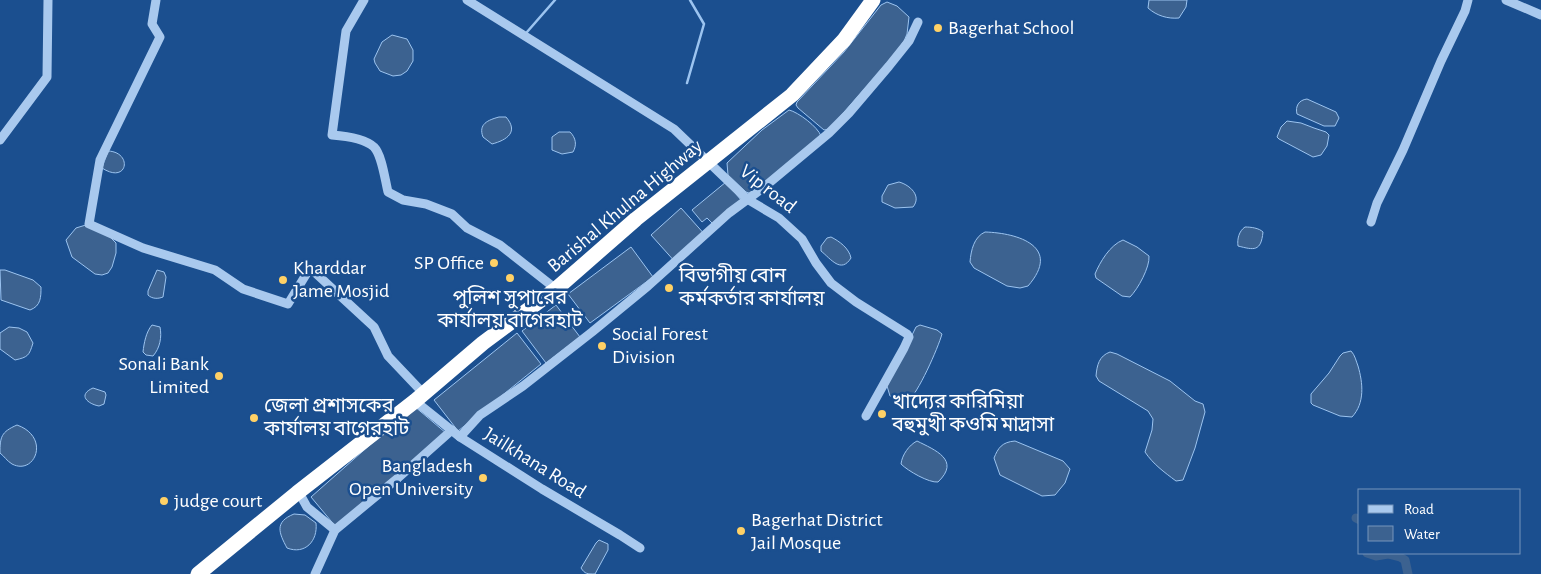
<svg xmlns="http://www.w3.org/2000/svg" width="1541" height="574" viewBox="0 0 1541 574" font-family="'Alegreya Sans','Noto Sans Bengali',sans-serif">
  <style>
    .water { fill: #3c6290; stroke: #9cc4f0 }
    .lines { fill: none; stroke-linecap: round; stroke-linejoin: round }
    .stream { stroke: #9cc4f0; stroke-width: 2.5 }
    .canal { stroke: #3c6290; stroke-width: 9 }
    .minor { stroke: #a9c9ee; stroke-width: 9 }
    .highway { stroke: #fff; stroke-width: 15 }
    .poi-dot { fill: #ffd166; stroke: #1b4f8f; stroke-width: 2 }
    .labels { text-anchor: middle; dominant-baseline: central; stroke-width: 5; stroke-linejoin: round; paint-order: stroke }
    .poi-label { font-size: 20px; fill: #fff; stroke: #1b4f8f; text-anchor: start }
    .street-label { font-size: 20px; fill: #fff; stroke: #1b4f8f }
  </style>
  <rect width="100%" height="100%" fill="#1b4f8f"/>
  <!-- water -->
  <g class="water">
    <path d="M1149 0H1187L1186 7 1179 18C1168 19 1157 16 1148 8Z"/>
    <path d="M887 2 897 6 909 17 907 34 904 41 891 59 829 129 824 130 798 108 796 105 797 102 844 52 881 5Z"/>
    <path d="M392 35 407 39 413 50V61L407 71 401 75 393 76 380 71 375 63 374 59 382 42Z"/>
    <path d="M1307 99 1336 112 1339 118 1335 126H1324L1297 114C1295 106 1299 100 1307 99Z"/>
    <path d="M789 110C798 112 818 127 821 136L752 194 746 192 728 175 727 163 762 130Z"/>
    <path d="M499 117H506C519 132 507 140 492 144L483 137C478 124 488 120 499 117Z"/>
    <path d="M1287 121 1301 123 1314 128 1326 132 1329 135 1327 146 1321 155 1313 157 1279 139 1277 137 1281 127Z"/>
    <path d="M559 132H570C576 138 577 145 573 152L562 154 552 150V137Z"/>
    <path d="M108 151C133 152 128 185 102 168Z"/>
    <path d="M726 182 741 200 713 224 707 218 702 222 692 210Z"/>
    <path d="M899 182C910 185 922 196 913 207L895 208 882 202V196L888 185Z"/>
    <path d="M681 208 707 237 677 264 651 235Z"/>
    <path d="M89 224 108 235 116 243V253L112 267 108 273 102 275 95 274 72 257 66 240 76 228Z"/>
    <path d="M1245 227C1251 227 1259 228 1263 232 1261 252 1254 250 1238 246 1237 239 1239 231 1245 227Z"/>
    <path d="M985 232C1019 233 1062 247 1028 286L1020 288 1007 286 974 268 970 262C971 250 974 237 985 232Z"/>
    <path d="M831 237C839 241 849 248 851 258 841 274 831 259 821 251V246L827 238Z"/>
    <path d="M1123 240 1137 247 1149 256C1150 267 1138 289 1130 297L1122 296 1096 278 1095 274C1100 262 1110 245 1123 240Z"/>
    <path d="M631 247 653 277 590 323 568 294Z"/>
    <path d="M0 270H5L33 280 41 287C41 297 41 306 30 310L1 300Z"/>
    <path d="M157 270 164 272 166 277 163 297C158 299 152 299 148 295V291Z"/>
    <path d="M556 305 580 337 546 363 522 331Z"/>
    <path d="M152 325 160 327C162 337 160 348 153 356L146 355 143 352C144 343 146 332 152 325Z"/>
    <path d="M920 325 937 330 942 334C938 348 918 394 907 402L890 396 887 386 916 327Z"/>
    <path d="M9 327 19 328 27 332 33 343C29 356 28 357 15 360L0 349V333Z"/>
    <path d="M517 333 541 364 458 431 434 400Z"/>
    <path d="M1351 351C1355 355 1356 361 1358 366 1363 383 1365 403 1352 417L1340 416 1313 405 1311 403V394L1329 373 1340 356 1343 353Z"/>
    <path d="M1110 352 1117 354 1170 381 1195 401 1203 404 1205 412 1195 448 1183 480 1176 481C1164 472 1153 464 1145 452L1152 430 1153 419 1148 411 1099 381 1096 376C1097 365 1099 356 1110 352Z"/>
    <path d="M93 388 105 392 106 395 104 404 99 406C88 404 77 395 93 388Z"/>
    <path d="M414 406 446 433 336 527 311 497Z"/>
    <path d="M17 425C51 437 35 476 12 464 7 461 4 456 0 453 0 437 1 432 17 425Z"/>
    <path d="M917 441C935 450 961 460 938 482 929 483 908 471 901 464 902 455 909 445 917 441Z"/>
    <path d="M1015 441 1063 461 1070 469 1065 483 1055 495 1042 496 1000 475 994 458C998 448 1002 442 1015 441Z"/>
    <path d="M294 514 305 515 316 523C318 541 305 555 287 548 279 533 274 522 294 514Z"/>
    <path d="M599 540 608 544V550L595 574C587 574 585 574 581 568L596 543Z"/>
  </g>
  <g class="lines">
    <!-- stream -->
    <g class="stream">
      <path d="M527 32 555 0"/>
      <path d="M687 83 704 24 690 0"/>
    </g>
    <!-- canal -->
    <g class="canal">
      <path d="M1356 518 1360 520"/>
      <path d="M1367 553 1376 556 1388 554 1400 557 1405 560 1408 574"/>
    </g>
    <!-- minor -->
    <g class="minor">
      <path d="M156 0 152 24 160 37 100 160 89 224 143 248 215 270 243 289 288 304 310 268 374 327 388 356 424 394"/>
      <path d="M364 0 346 31 332 135C345 136 364 138 374 147 382 155 385 180 388 192L403 200 426 204 452 214 467 228 500 245 556 289"/>
      <path d="M467 0 674 129 747 199 779 218 802 239 816 263 831 283 856 302 907 334 909 337 904 348 866 416"/>
      <path d="M1506 0 1541 15"/>
      <path d="M0 140 47 77 48 0"/>
      <path d="M1371 222 1377 203 1403 150 1441 61 1465 11 1468 0"/>
      <path d="M415 401 460 437 542 489 620 535 640 548"/>
      <path d="M460 437 480 415 523 386 592 332 648 286 729 213 763 188 829 133 849 113 889 66 909 41 918 22"/>
      <path d="M297 493 302 498 307 507 335 530"/>
      <path d="M315 574 335 530 398 478 452 430"/>
    </g>
    <!-- highway -->
    <path class="highway" d="M198 574 297 493 415 401 483 343 556 289 636 219 792 95 844 40 873 0"/>
  </g>
  <!-- markers -->
  <g class="poi-dot">
    <circle cx="938" cy="28" r="5"/>
    <circle cx="494" cy="263" r="5"/>
    <circle cx="510" cy="278" r="5"/>
    <circle cx="283" cy="280" r="5"/>
    <circle cx="669" cy="288" r="5"/>
    <circle cx="602" cy="346" r="5"/>
    <circle cx="219" cy="376" r="5"/>
    <circle cx="882" cy="414" r="5"/>
    <circle cx="254" cy="418" r="5"/>
    <circle cx="483" cy="478" r="5"/>
    <circle cx="164" cy="501" r="5"/>
    <circle cx="741" cy="531" r="5"/>
  </g>
  <g class="labels">
    <!-- poi labels -->
    <g class="poi-label">
      <text x="948" y="28">Bagerhat School</text>
      <text x="484" y="263" text-anchor="end">SP Office</text>
      <text x="293" y="268">Kharddar<tspan x="293" dy="23">Jame Mosjid</tspan></text>
      <text x="679" y="276">বিভাগীয় বোন<tspan x="679" dy="23">কর্মকর্তার কার্যালয়</tspan></text>
      <text x="510" y="298" text-anchor="middle">পুলিশ সুপারের<tspan x="510" dy="23">কার্যালয় বাগেরহাট</tspan></text>
      <text x="612" y="334">Social Forest<tspan x="612" dy="23">Division</tspan></text>
      <text x="209" y="364" text-anchor="end">Sonali Bank<tspan x="209" dy="23">Limited</tspan></text>
      <text x="892" y="402">খাদ্যের কারিমিয়া<tspan x="892" dy="23">বহুমুখী কওমি মাদ্রাসা</tspan></text>
      <text x="264" y="406">জেলা প্রশাসকের<tspan x="264" dy="23">কার্যালয় বাগেরহাট</tspan></text>
      <text x="473" y="466" text-anchor="end">Bangladesh<tspan x="473" dy="23">Open University</tspan></text>
      <text x="174" y="501">judge court</text>
      <text x="751" y="520">Bagerhat District<tspan x="751" dy="23">Jail Mosque</tspan></text>
    </g>
    <!-- street labels -->
    <g class="street-label">
      <text transform="translate(768 189) rotate(38)">Vip road</text>
      <text transform="translate(625 206) rotate(-40)">Barishal Khulna Highway</text>
      <text transform="translate(535 463) rotate(32)">Jailkhana Road</text>
    </g>
  </g>
  <!-- legend -->
  <rect x="1358" y="489" width="162" height="65" fill="#1b4f8f" stroke="#7695bc"/>
  <rect x="1368" y="505" width="25" height="8" fill="#a9c9ee" stroke="#7695bc"/>
  <text x="1404" y="514" font-size="15" fill="#ffffff">Road</text>
  <rect x="1368" y="526" width="25" height="15" fill="#3c6290" stroke="#7695bc"/>
  <text x="1404" y="539" font-size="15" fill="#ffffff">Water</text>
</svg>
